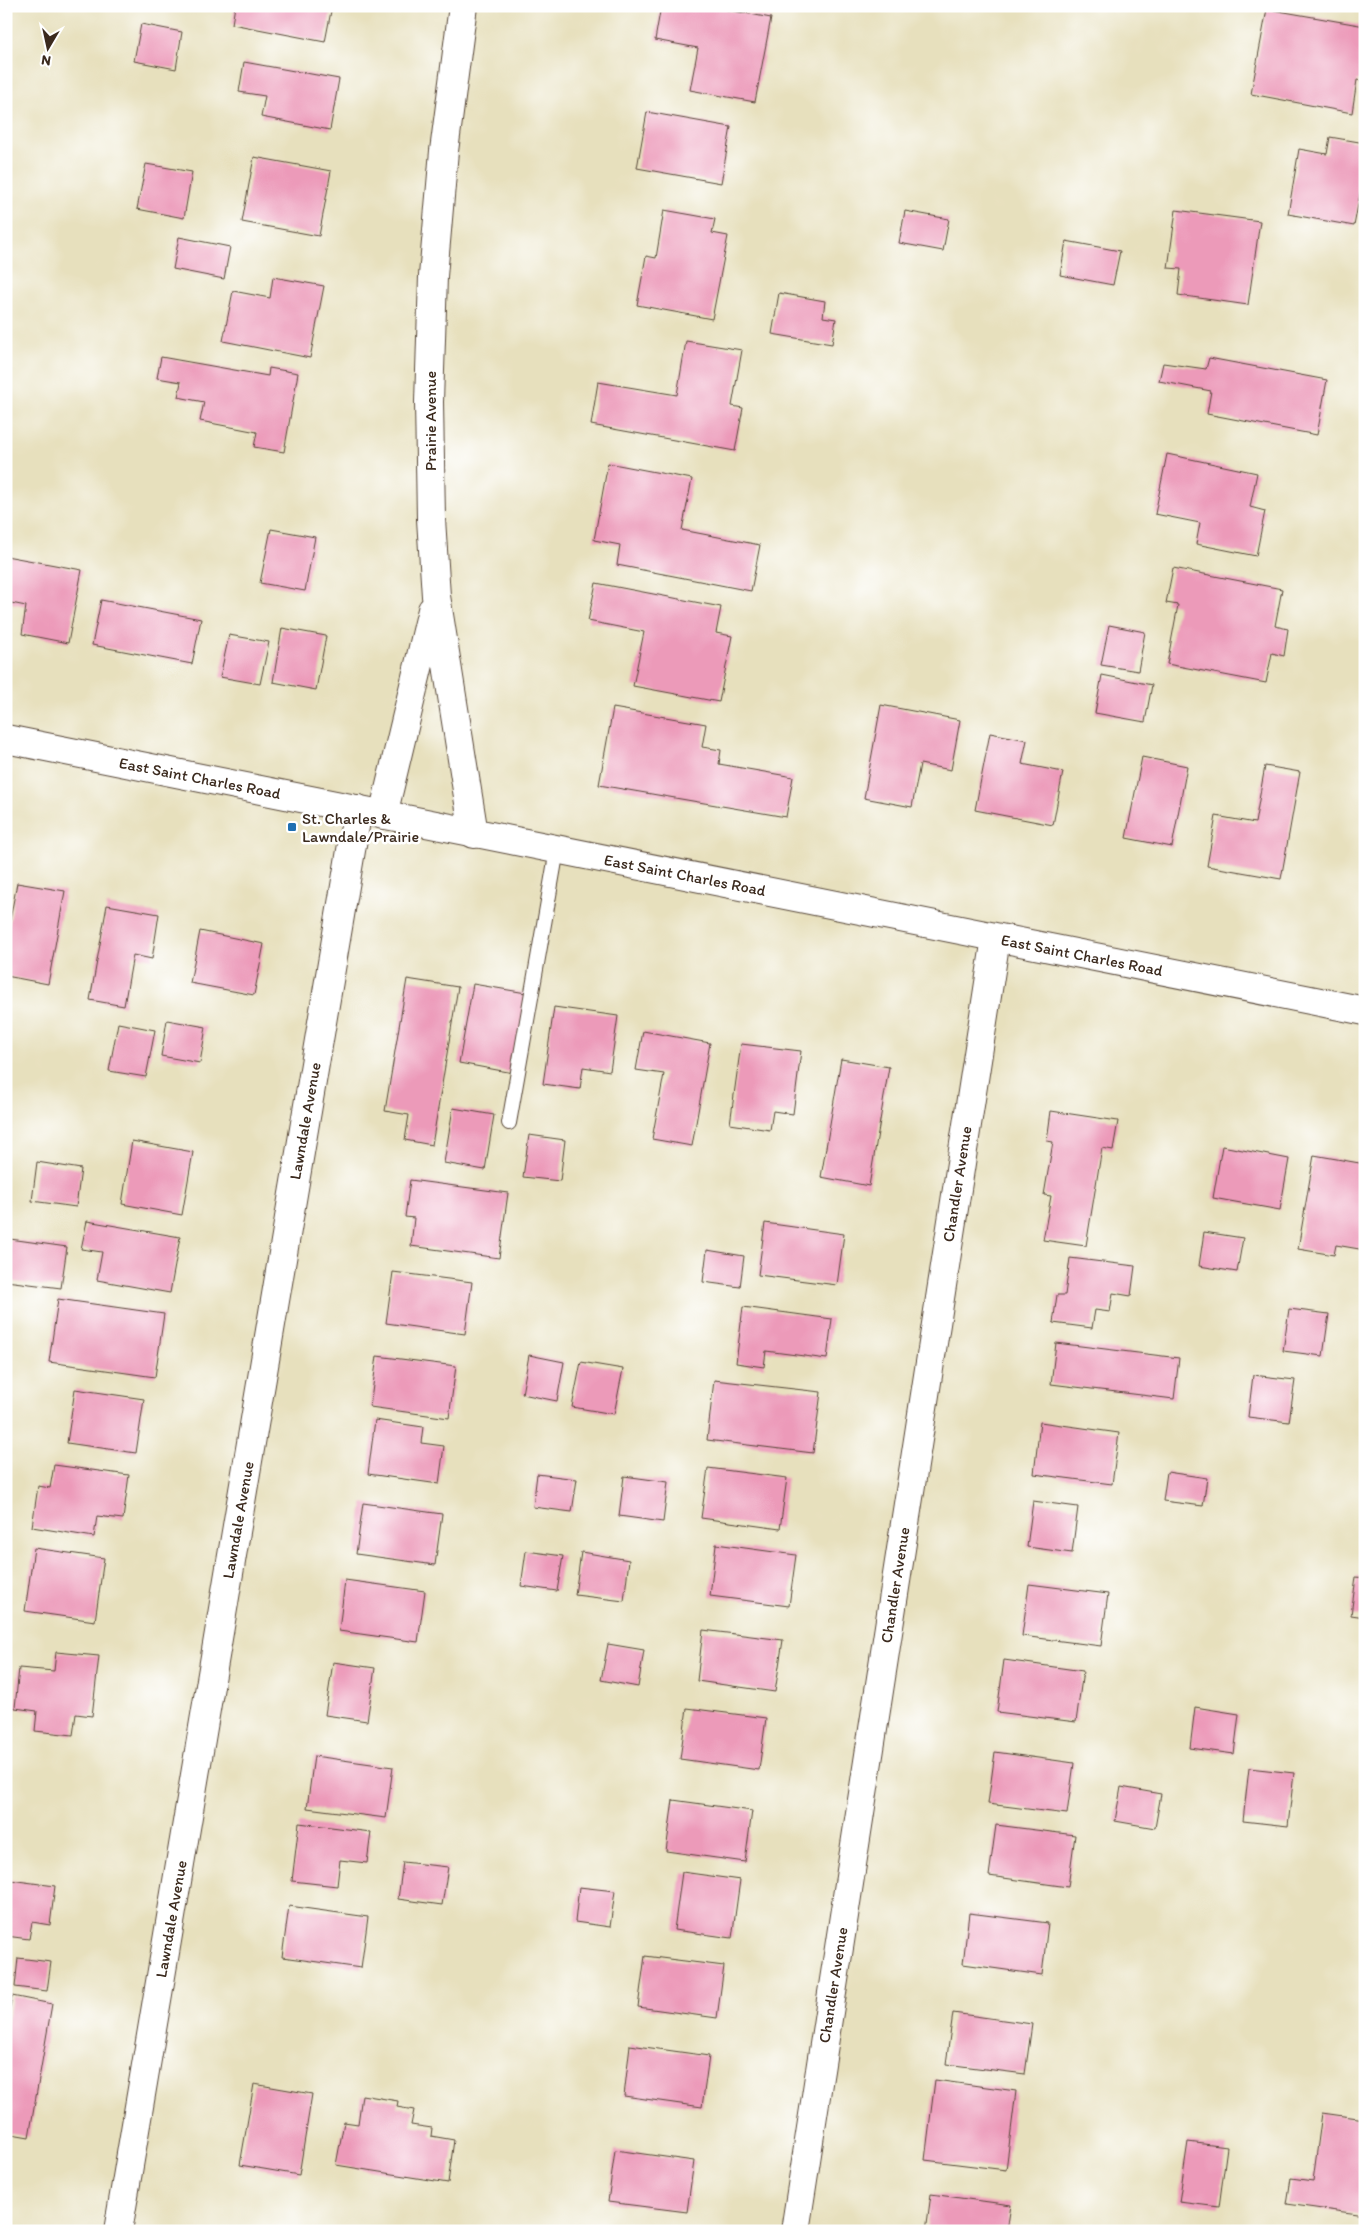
<svg xmlns="http://www.w3.org/2000/svg" width="1371" height="2237" viewBox="0 0 1371 2237" font-family="Itim,sans-serif">
  <style>
    .building { fill: #ec9ab9 }
    .lines { fill: none; stroke-linecap: round; stroke-linejoin: round }
    .lane-casing { stroke: #554536; stroke-width: 16 }
    .street-casing { stroke: #554536; stroke-width: 30 }
    .secondary-casing { stroke: #554536; stroke-width: 30 }
    .lane { stroke: #fff; stroke-width: 14 }
    .street { stroke: #fff; stroke-width: 28 }
    .secondary { stroke: #fff; stroke-width: 28 }
    .poi-dot { fill: #1f6fb2; stroke: #fff; stroke-width: 2 }
    .labels { text-anchor: middle; dominant-baseline: central; stroke-width: 5; stroke-linejoin: round; paint-order: stroke }
    .street-label { font-size: 16px; fill: #3b2a1e; stroke: #fff }
    .poi-label { font-size: 16px; fill: #3b2a1e; stroke: #fff; text-anchor: start }
  </style>
  <rect width="100%" height="100%" fill="#fff"/>
  <filter id="ink" filterUnits="userSpaceOnUse"><feTurbulence type="fractalNoise" baseFrequency=".02" numOctaves="2"/><feDisplacementMap in="SourceGraphic" scale="10" xChannelSelector="R" yChannelSelector="G"/><feConvolveMatrix kernelMatrix="1 2 1 2 8 2 1 2 1" color-interpolation-filters="sRGB"/></filter>
  <filter id="wash" filterUnits="userSpaceOnUse"><feTurbulence type="fractalNoise" baseFrequency=".0096" numOctaves="4" result="noise"/><feDisplacementMap in="SourceGraphic" scale="20" xChannelSelector="R" yChannelSelector="G"/><feGaussianBlur stdDeviation="1.12" result="paint"/><feColorMatrix in="noise" values="0 0 0 0 0 0 0 0 0 0 0 0 0 0 0 0 0 1.4 0 .05"/><feComposite in="paint" operator="in"/></filter>
  <g filter="url(#wash)">
    <rect width="100%" height="100%" fill="#e7e0bd"/>
    <g id="blocks">
      <!-- building -->
      <g class="building">
        <path d="M235 6H332L325 42 232 24Z"/>
        <path d="M661 6H707L771 18 755 102 690 90 698 48 655 40Z"/>
        <path d="M1267 9 1365 26V82L1357 80 1352 113 1251 94Z"/>
        <path d="M141 24 182 32 176 69 134 61Z"/>
        <path d="M244 62 339 79 330 130 261 117 265 96 239 92Z"/>
        <path d="M647 112 731 127 721 183 637 168Z"/>
        <path d="M1330 137 1365 143V167L1354 226 1288 214 1299 149 1327 154Z"/>
        <path d="M254 157 331 171 319 236 242 222Z"/>
        <path d="M146 164 192 172 184 218 137 209Z"/>
        <path d="M664 210 715 219 712 233 728 236 712 319 637 305 646 256 656 258Z"/>
        <path d="M1176 210 1260 221 1248 305 1178 295 1181 269 1168 268Z"/>
        <path d="M905 211 949 219 943 251 899 243Z"/>
        <path d="M179 237 230 247 224 279 173 269Z"/>
        <path d="M1066 241 1120 251 1113 285 1060 275Z"/>
        <path d="M273 277 324 286 310 358 223 341 233 291 270 298Z"/>
        <path d="M779 293 825 301 823 317 836 319 832 344 772 334Z"/>
        <path d="M686 341 742 350 732 406 743 408 735 451 591 425 598 382 677 395Z"/>
        <path d="M161 357 268 376 269 368 298 373 284 452 254 447 257 432 200 421 204 402 178 397 181 382 157 378Z"/>
        <path d="M1209 358 1327 380 1317 435 1207 414 1211 391 1159 381 1163 363 1206 369Z"/>
        <path d="M1167 454 1257 473 1250 507 1265 511 1256 556 1196 544 1200 523 1155 514Z"/>
        <path d="M608 463 692 479 682 530 760 545 751 591 617 565 620 545 594 540Z"/>
        <path d="M271 529 315 537 305 591 260 583Z"/>
        <path d="M6 556 82 570 68 643 22 634 26 606 6 602Z"/>
        <path d="M1173 568 1282 589 1275 626 1288 629 1284 656 1272 653 1266 683 1167 664 1178 605 1166 603Z"/>
        <path d="M596 583 721 607 716 633 732 636 719 702 633 686 644 632 588 621Z"/>
        <path d="M101 600 201 619 192 664 92 645Z"/>
        <path d="M1109 625 1145 632 1138 671 1101 665Z"/>
        <path d="M282 628 326 636 316 690 273 682Z"/>
        <path d="M229 635 269 642 260 684 220 677Z"/>
        <path d="M1102 675 1152 685 1145 722 1095 713Z"/>
        <path d="M881 705 960 720 951 770 920 764 912 807 864 798Z"/>
        <path d="M613 708 706 724 702 747 721 750 719 764 793 777 786 817 599 785Z"/>
        <path d="M990 733 1027 740 1022 764 1063 772 1053 825 975 810Z"/>
        <path d="M1142 757 1187 766 1172 847 1126 838Z"/>
        <path d="M1265 766 1300 772 1281 879 1207 866 1216 816 1255 823Z"/>
        <path d="M17 883 65 891 48 984 6 976V941Z"/>
        <path d="M107 905 159 914 152 959 133 955 124 1006 90 1000Z"/>
        <path d="M200 931 264 944 254 995 190 983Z"/>
        <path d="M407 979 458 987 432 1145 405 1140 409 1115 385 1111Z"/>
        <path d="M473 984 532 994 519 1074 459 1063Z"/>
        <path d="M554 1007 618 1016 610 1071 583 1067 580 1089 543 1084Z"/>
        <path d="M167 1020 206 1027 200 1063 161 1056Z"/>
        <path d="M118 1023 155 1030 146 1077 109 1071Z"/>
        <path d="M643 1031 710 1043 692 1146 652 1139 664 1074 636 1070Z"/>
        <path d="M741 1044 801 1051 793 1114 773 1111 770 1130 730 1124Z"/>
        <path d="M841 1059 889 1067 869 1186 821 1177Z"/>
        <path d="M453 1108 494 1115 485 1170 444 1163Z"/>
        <path d="M1051 1111 1118 1121 1113 1150 1102 1148 1086 1246 1043 1240 1051 1196 1044 1195 1053 1142 1047 1141Z"/>
        <path d="M529 1135 565 1140 560 1181 523 1177Z"/>
        <path d="M132 1141 193 1152 182 1215 122 1204Z"/>
        <path d="M1222 1146 1289 1159 1280 1210 1213 1198Z"/>
        <path d="M1314 1155 1365 1164V1250L1336 1245 1334 1255 1298 1249Z"/>
        <path d="M37 1162 81 1169 76 1207 32 1201Z"/>
        <path d="M410 1180 508 1193 499 1258 411 1246 414 1218 405 1217Z"/>
        <path d="M87 1221 180 1237 170 1293 97 1280 102 1252 81 1249Z"/>
        <path d="M765 1223 844 1234 837 1285 758 1275Z"/>
        <path d="M1204 1232 1243 1238 1237 1272 1199 1266Z"/>
        <path d="M10 1239 67 1247 61 1288 6 1281Z"/>
        <path d="M707 1250 744 1256 740 1287 703 1282Z"/>
        <path d="M1070 1258 1135 1266 1131 1296 1113 1293 1110 1312 1095 1310 1092 1328 1053 1323 1057 1295H1065Z"/>
        <path d="M393 1272 472 1282 465 1334 386 1323Z"/>
        <path d="M58 1299 164 1314 155 1377 49 1362Z"/>
        <path d="M743 1307 832 1319 827 1359 766 1351 764 1367 736 1363Z"/>
        <path d="M1289 1309 1329 1314 1323 1356 1283 1351Z"/>
        <path d="M1056 1343 1179 1358 1174 1399 1051 1384Z"/>
        <path d="M529 1355 564 1362 557 1401 522 1394Z"/>
        <path d="M377 1356 456 1366 449 1418 370 1407Z"/>
        <path d="M581 1362 623 1369 614 1414 572 1407Z"/>
        <path d="M1253 1375 1295 1380 1289 1422 1248 1417Z"/>
        <path d="M714 1380 821 1392 813 1453 707 1440Z"/>
        <path d="M75 1389 144 1399 136 1453 67 1443Z"/>
        <path d="M375 1420 423 1427 421 1443 444 1446 439 1484 368 1474Z"/>
        <path d="M1040 1422 1119 1433 1112 1484 1034 1474Z"/>
        <path d="M54 1465 129 1475 123 1519 97 1516 94 1537 32 1527 38 1486 50 1488Z"/>
        <path d="M708 1468 787 1478 780 1529 701 1518Z"/>
        <path d="M1167 1472 1207 1478 1203 1506 1163 1501Z"/>
        <path d="M537 1474 577 1479 572 1512 533 1507Z"/>
        <path d="M624 1476 668 1482 663 1522 619 1516Z"/>
        <path d="M1033 1501 1078 1507 1072 1553 1027 1547Z"/>
        <path d="M363 1503 442 1514 435 1565 356 1554Z"/>
        <path d="M716 1544 796 1555 789 1606 710 1596Z"/>
        <path d="M34 1548 104 1558 95 1621 25 1611Z"/>
        <path d="M526 1551 563 1556 557 1591 521 1586Z"/>
        <path d="M581 1552 629 1560 624 1601 575 1595Z"/>
        <path d="M1356 1577 1365 1578V1617L1351 1615Z"/>
        <path d="M345 1580 425 1591 418 1642 339 1631Z"/>
        <path d="M1029 1584 1108 1594 1101 1646 1022 1636Z"/>
        <path d="M703 1630 783 1640 775 1692 697 1681Z"/>
        <path d="M608 1644 644 1650 638 1687 601 1680Z"/>
        <path d="M56 1652 99 1656 92 1716 76 1714 73 1735 35 1731 37 1711 15 1708 19 1668 54 1671Z"/>
        <path d="M1004 1660 1083 1671 1076 1722 997 1712Z"/>
        <path d="M333 1662 375 1668 367 1721 325 1715Z"/>
        <path d="M1195 1707 1239 1714 1234 1754 1190 1748Z"/>
        <path d="M687 1708 766 1718 759 1770 680 1759Z"/>
        <path d="M995 1752 1074 1763 1067 1814 988 1804Z"/>
        <path d="M314 1756 393 1767 386 1818 307 1808Z"/>
        <path d="M1249 1768 1294 1773 1288 1826 1243 1821Z"/>
        <path d="M1121 1787 1161 1794 1155 1828 1115 1821Z"/>
        <path d="M673 1800 752 1811 745 1862 666 1851Z"/>
        <path d="M299 1823 371 1832 367 1863 340 1860 337 1886 292 1881Z"/>
        <path d="M996 1825 1075 1835 1068 1887 989 1876Z"/>
        <path d="M403 1862 448 1867 442 1905 398 1899Z"/>
        <path d="M682 1872 740 1880 732 1938 674 1930Z"/>
        <path d="M10 1880 55 1886 50 1925 32 1922 29 1939 6 1936V1911Z"/>
        <path d="M579 1887 615 1891 610 1927 575 1922Z"/>
        <path d="M289 1906 368 1917 361 1968 282 1957Z"/>
        <path d="M969 1913 1048 1923 1042 1975 963 1964Z"/>
        <path d="M645 1956 724 1966 717 2018 638 2007Z"/>
        <path d="M18 1958 51 1962 47 1991 15 1987Z"/>
        <path d="M12 1996 52 2004 29 2137 6 2133V2030Z"/>
        <path d="M953 2013 1032 2024 1025 2074 946 2064Z"/>
        <path d="M630 2045 709 2056 702 2107 624 2096Z"/>
        <path d="M935 2080 1016 2091 1006 2170 925 2160Z"/>
        <path d="M254 2084 312 2094 299 2175 240 2165Z"/>
        <path d="M362 2095 398 2101 397 2107 414 2110 411 2125 432 2128 431 2136 454 2140 448 2183 336 2165 344 2122 358 2124Z"/>
        <path d="M1322 2113 1365 2119V2215L1287 2204 1291 2178 1313 2181Z"/>
        <path d="M1188 2142 1227 2147 1219 2207 1179 2202Z"/>
        <path d="M615 2150 694 2161 687 2212 608 2202Z"/>
        <path d="M931 2194 1011 2205 1007 2231H926Z"/>
      </g>
    </g>
  </g>
  <g filter="url(#ink)">
    <use href="#blocks" fill-opacity="0" stroke="#554536" stroke-width="1"/>
    <g class="lines">
      <!-- lane casing -->
      <g class="lane-casing">
        <path id="lane" d="M509 1123 557 850"/>
      </g>
      <!-- street casing -->
      <g class="street-casing">
        <g id="street">
          <path d="M463 6 444 151 433 276 429 402 431 519 436 596 474 834"/>
          <path d="M383 815 432 610"/>
          <path d="M118 2231 358 809"/>
          <path d="M795 2231 996 938"/>
        </g>
      </g>
      <!-- secondary casing -->
      <g class="secondary-casing">
        <path id="secondary" d="M6 739 1365 1011"/>
      </g>
      <!-- lane -->
      <use href="#lane" class="lane"/>
      <!-- street -->
      <use href="#street" class="street"/>
      <!-- secondary -->
      <use href="#secondary" class="secondary"/>
    </g>
  </g>
  <!-- markers -->
  <rect class="poi-dot" x="287" y="822" width="10" height="10" rx="2.5"/>
  <g class="labels">
    <!-- street labels -->
    <g class="street-label">
      <text transform="translate(430 421) rotate(-90)">Prairie Avenue</text>
      <text transform="translate(200 778) rotate(11)">East Saint Charles Road</text>
      <text transform="translate(685 875) rotate(11)">East Saint Charles Road</text>
      <text transform="translate(1082 955) rotate(11)">East Saint Charles Road</text>
      <text transform="translate(305 1121) rotate(-80)">Lawndale Avenue</text>
      <text transform="translate(957 1184) rotate(-81)">Chandler Avenue</text>
      <text transform="translate(238 1520) rotate(-80)">Lawndale Avenue</text>
      <text transform="translate(895 1585) rotate(-81)">Chandler Avenue</text>
      <text transform="translate(171 1919) rotate(-80)">Lawndale Avenue</text>
      <text transform="translate(833 1985) rotate(-81)">Chandler Avenue</text>
    </g>
    <!-- poi labels -->
    <g class="poi-label">
      <text x="302" y="818">St. Charles &amp;<tspan x="302" dy="18">Lawndale/Prairie</tspan></text>
    </g>
  </g>
  <!-- margin -->
  <rect width="1371" height="2237" fill="none" stroke="#fff" stroke-width="25"/>
  <!-- north arrow -->
  <g transform="translate(48 48) rotate(189)" stroke="#ffffff" stroke-width="4" paint-order="stroke">
  <path d="M0-4L9 19L0 12L-9 19Z" fill="#3b2a1e"/>
  <text y="-8" font-size="14" font-weight="bold" text-anchor="middle" fill="#3b2a1e">N</text>
  </g>
</svg>
